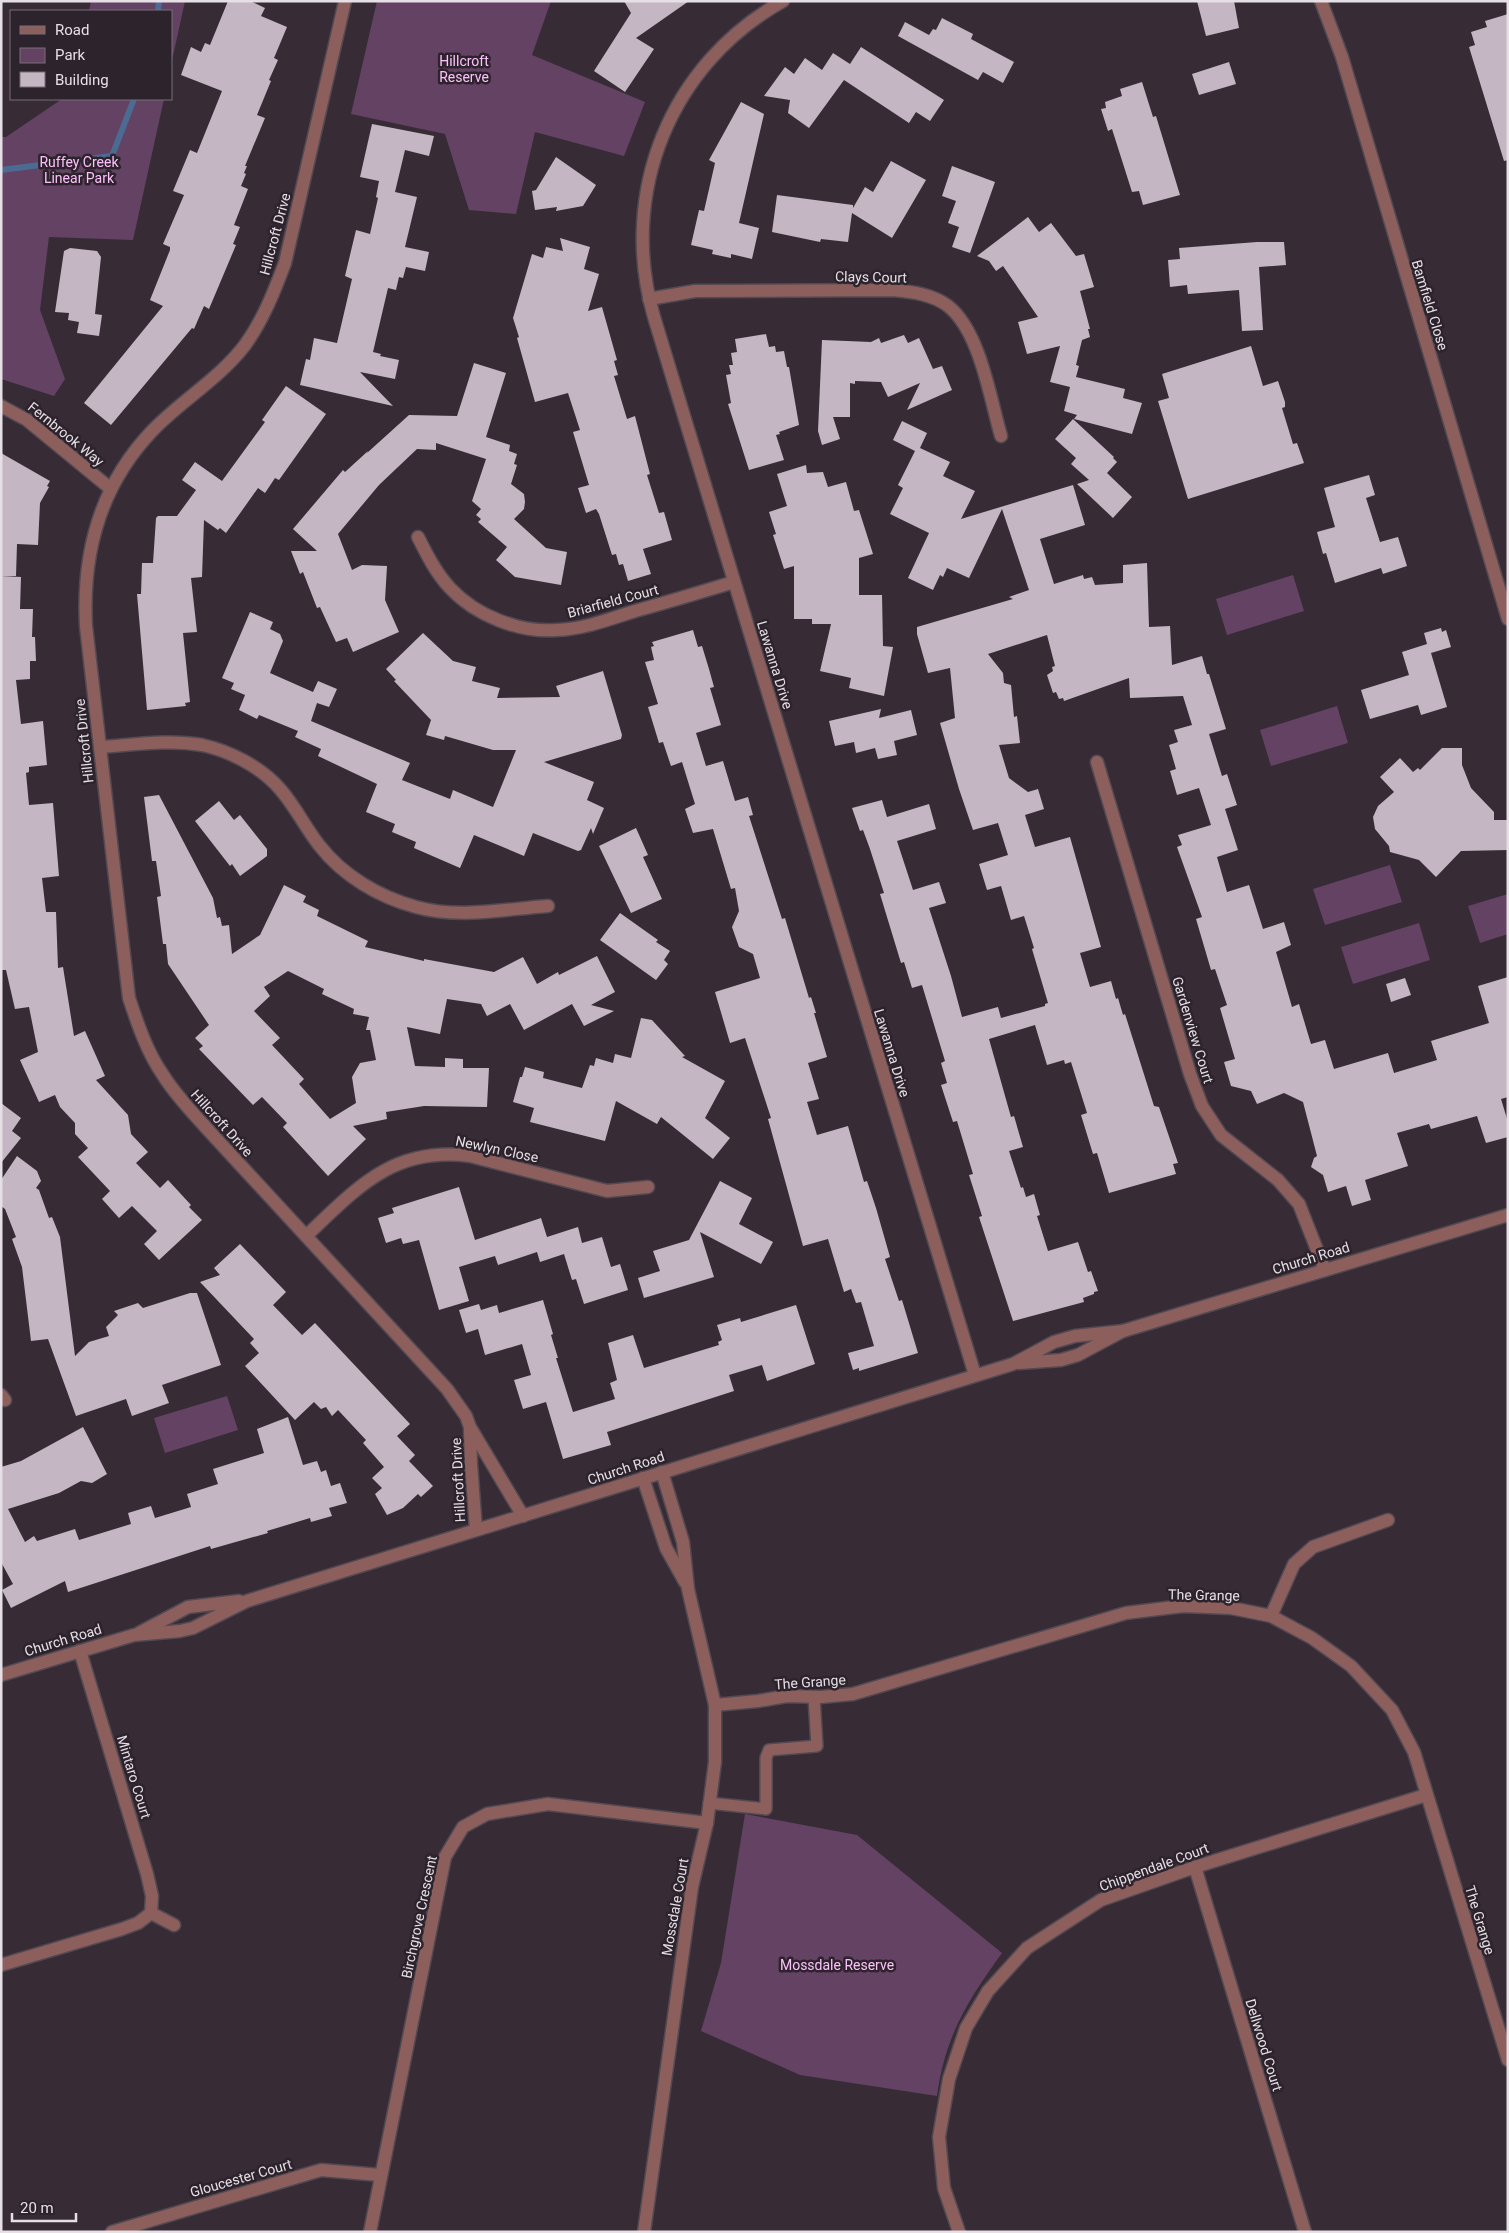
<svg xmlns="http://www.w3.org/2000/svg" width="1509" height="2233" viewBox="0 0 1509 2233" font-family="Roboto,sans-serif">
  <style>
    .green { fill: #644263 }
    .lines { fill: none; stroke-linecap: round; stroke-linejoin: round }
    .stream { stroke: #4c6b93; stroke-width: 6 }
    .building { fill: #c4b6c3; fill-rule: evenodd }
    .service-casing { stroke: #534952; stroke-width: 14 }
    .minor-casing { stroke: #534952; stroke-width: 15 }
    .tertiary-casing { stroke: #534952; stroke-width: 15 }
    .service { stroke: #8c5f5d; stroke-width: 11 }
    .minor { stroke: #8c5f5d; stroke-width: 12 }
    .tertiary { stroke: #8c5f5d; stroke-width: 12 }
    .labels { text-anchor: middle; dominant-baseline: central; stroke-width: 5; stroke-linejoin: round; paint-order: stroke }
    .park-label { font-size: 14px; fill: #fec0fc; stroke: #2d232c }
    .street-label { font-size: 14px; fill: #e6dfe5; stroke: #2d232c }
  </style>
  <rect width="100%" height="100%" fill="#372c36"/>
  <!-- green -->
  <g class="green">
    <path d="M91 1H185L171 65V11H89Z"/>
    <path d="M377 1H551L532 55 645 102 624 156 535 132 516 214 469 210 445 134 351 114Z"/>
    <path d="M62 99H164L133 240 49 237 40 310 65 379 54 396 1 379V137H6Z"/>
    <path d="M1293 575 1304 611 1227 635 1216 599Z"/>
    <path d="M1337 706 1348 743 1271 766 1260 730Z"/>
    <path d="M1390 865 1402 902 1325 925 1313 889Z"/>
    <path d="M1508 894V934L1480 943 1468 906Z"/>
    <path d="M1419 923 1430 960 1353 984 1341 947Z"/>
    <path d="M227 1396 238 1430 165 1453 154 1418Z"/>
    <path d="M745 1814 857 1835 1002 1953C968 2000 945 2036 937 2096L800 2075 701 2031 721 1963Z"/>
  </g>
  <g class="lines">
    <!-- stream -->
    <g class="stream">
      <path d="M158 11 159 1"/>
      <path d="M1 170 112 156 134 99"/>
    </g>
  </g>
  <!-- building -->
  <g class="building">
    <path d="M228 1H250L265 8 261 16 287 27 274 58 278 60 269 80 271 81 257 115 265 118 245 166H247L244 173 246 174 241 186 248 189 234 225 240 227 233 244 236 245 209 309 204 306 194 329 192 328 111 425 84 403 163 306 150 300 170 250V247L163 244 184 195 173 191 190 150 197 153 222 91 181 75 191 47 201 52 205 43 210 45Z"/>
    <path d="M624 1H689L636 38 654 49 625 92 594 71 631 13Z"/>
    <path d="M1197 1H1234L1239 28 1206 36Z"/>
    <path d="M1508 14V160L1504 161 1469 47 1475 45 1471 32 1487 27 1485 21Z"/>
    <path d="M942 18 973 34 971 39 1014 62 1003 83 983 72 978 80 898 36 905 22 929 35 933 29 936 30Z"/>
    <path d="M861 47 944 100 930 121 916 112 909 123 844 80 809 128 788 113 790 100 764 96 785 67 794 74 805 58 822 70 833 53 850 64Z"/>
    <path d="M1229 62 1236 84 1199 95 1192 74Z"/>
    <path d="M1142 82 1153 117 1156 116 1180 195 1143 205 1139 191 1132 192 1112 129 1108 131 1101 109 1106 108 1105 102 1122 96 1120 89Z"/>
    <path d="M741 102 764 114 739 223 759 228 752 259 731 254V258L712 254 713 250 691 245 699 210 704 211 715 163 709 160Z"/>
    <path d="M372 124 434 136 429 156 405 150 395 192 417 197 405 247 429 252 425 271 406 267 403 278 399 277 396 290 388 288 373 352 381 354 380 356 399 360 395 379 360 372 393 406 300 385 306 359 310 360 314 338 337 343 352 279 345 276 356 230 370 234 378 198 376 197 379 181 360 177Z"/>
    <path d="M556 157 596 185 583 206 556 211 557 207 535 210 532 191 536 190Z"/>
    <path d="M891 161 926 180 892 238 852 213 848 242 821 239 820 242 772 232 777 195 853 205V208L865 187 873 192Z"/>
    <path d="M952 166 995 182 970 253 952 247 959 227 948 223 956 201 942 196Z"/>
    <path d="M1028 217 1039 232 1051 223 1076 256 1084 254 1094 287 1080 291 1090 329H1088L1090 337 1082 340 1076 365 1079 366 1076 377 1125 389 1123 398 1142 403 1132 434 1074 419 1077 415 1064 411 1070 387 1050 382 1060 346 1027 354 1018 322 1038 317 1003 266 996 271 989 261 977 256Z"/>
    <path d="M560 238 590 247 584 269 599 274 588 311 602 307 617 360 614 361 618 375 614 376 627 419 635 416 650 474 647 475 659 513 664 512 672 540 643 549 651 574 628 581 623 564 619 565 616 554 612 555 599 514 596 509 586 513 578 488 589 485 573 432 580 430 568 393 535 402 517 338 519 337 513 318 532 254 543 258 546 247 563 251Z"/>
    <path d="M1257 242H1284L1286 265 1259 267 1263 330 1242 331 1239 290 1188 294 1187 285 1170 287 1168 260 1180 259 1179 248Z"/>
    <path d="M70 248 97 251 101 257 95 314 102 315 99 336 77 333 79 322 68 320 69 313 55 312 64 251Z"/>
    <path d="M766 334 769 347 775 346 776 352 784 351 787 367H789L799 425 779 432 780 434 776 435 784 460 749 470 728 404 731 403 726 375 731 374 729 365H733L731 353 737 352 735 339Z"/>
    <path d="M904 335 908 343 919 338 933 369 942 366 952 390 907 410 920 383 888 397 881 382 855 381V384L850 383V417H833L840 439 822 445 818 431 822 340 871 342 879 338 881 343Z"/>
    <path d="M1251 346 1263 386 1278 381 1285 402V407L1282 408 1293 444 1297 443 1304 463 1188 499 1158 401 1169 398 1162 374Z"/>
    <path d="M474 363 506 373 486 437 510 445 509 451 517 454 514 464 517 465 511 484 524 494 525 502 524 509 514 519 546 548 567 552 561 585 515 577 496 560 507 547 478 522 481 519 476 515 481 509 472 501 486 459 436 443V450L417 449 379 485 338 534 352 570 362 565 387 566 385 600 399 632 353 652 347 638 336 642 320 607 317 608 303 572 300 574 291 551H317L293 529 343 470 345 472 368 451 367 453 409 415 457 416Z"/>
    <path d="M286 386 326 414 279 480 275 478 265 493 258 488 226 533 220 528 218 530 204 520 202 577 191 578 197 632 183 633 190 702 185 703 186 706 147 710 137 594H141L142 563H153L156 518 158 516H177L196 490 182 480 195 462 222 481 265 422 262 420Z"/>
    <path d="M1073 419 1114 457 1113 458 1117 462 1107 473 1132 497 1113 518 1077 484 1089 480 1071 464 1076 458 1055 439Z"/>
    <path d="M902 421 927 433 920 448 950 462 943 476 975 491 961 519 1073 485 1085 525 1040 539 1054 584 1083 575 1084 579 1092 577 1095 585 1123 583V565L1147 563 1149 627 1170 626 1172 665 1202 656 1207 674H1209L1226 729 1209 734 1222 776 1227 774 1237 805 1225 809 1238 850 1217 857 1227 892 1249 885 1263 929 1284 922 1291 945 1276 952 1292 1007 1299 1004 1311 1044 1325 1040 1334 1069 1388 1053 1394 1073 1437 1060 1431 1041 1489 1023 1478 986 1508 977V1097L1501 1099 1508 1122V1137L1486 1143 1477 1116 1431 1129 1429 1124 1397 1133 1408 1166 1365 1180 1371 1200 1352 1206 1346 1186 1328 1192 1323 1175 1311 1167 1314 1158 1317 1156 1303 1102 1284 1093 1257 1104 1251 1091 1231 1086 1224 1062 1235 1059 1220 1008 1227 1005 1215 969 1211 970 1196 919 1202 917 1177 847 1182 845 1178 835 1211 825 1199 788 1177 795 1170 771 1176 769 1169 745 1178 742 1174 730 1192 725 1183 696 1130 698 1129 678 1064 701 1063 698 1059 699 1056 692 1053 693 1047 675 1053 671 1052 667 1055 666 1047 635 988 654 1003 673 1004 683 1011 685 1014 717 1017 716 1020 743 999 745 1009 778 1028 792 1038 789 1044 809 1025 815 1035 847 1070 837 1101 947 1080 953 1090 987 1111 981 1116 999 1118 998 1123 1015 1125 1014 1154 1106 1159 1107 1178 1163 1173 1164 1176 1174 1109 1193 1097 1153 1093 1154 1081 1115 1087 1113 1071 1062 1065 1064 1064 1060 1047 1065 1035 1025 989 1039 1011 1117 1014 1116 1023 1147 1009 1151 1021 1188 1023 1187 1026 1197 1034 1194 1040 1215 1037 1216 1048 1251 1078 1242 1088 1272 1091 1271 1098 1291 1094 1292V1294L1083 1298 1084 1302 1013 1321 979 1217 982 1216 969 1175 973 1174 957 1121 953 1122 941 1085 947 1083 941 1063 945 1061 922 985 912 988 904 962 901 963 880 894 884 893 870 849 863 830 860 831 852 808 882 800 887 817 929 804 936 829 897 841 913 890 939 882 946 903 929 908 951 976 962 1017 998 1007 1001 1018 1045 1006V1004L1048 1003 1032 949 1034 948 1024 916 1011 920 1001 886 987 890 979 864 1008 855 998 823 973 830 959 789 940 723 955 718 950 668 928 673 917 634V627L1013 599 1009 597 1029 590 1002 509 969 578 947 568 943 577 940 575 933 590 908 578 929 533 890 514 903 488 898 485 915 451 893 440Z"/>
    <path d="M1 453 50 481 47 486 49 487 40 503 38 545 17 544 16 576H1Z"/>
    <path d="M806 465 807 473 823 472 828 487 846 482 854 511 859 510 873 554 859 558V595H882L883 646 893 647 884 696 849 688 851 678 820 671 831 624H812V619H794V566L784 569 773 535 776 534 769 512 787 506 777 474Z"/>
    <path d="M1369 475 1375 495 1366 498 1380 542 1398 537 1407 566 1383 574 1381 568 1335 583 1326 553 1323 554 1317 532 1335 527 1324 488Z"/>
    <path d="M1 576 21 577 20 609H33L32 637H35L36 661H30V679L16 680 21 724 43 721 47 765 29 767V772L26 773 29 805 53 803 59 876 42 878 46 912H56L58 968 63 967 74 1036 85 1031 105 1076 96 1080 128 1115 131 1134 148 1152 136 1163 160 1188 168 1180 191 1205 189 1207 202 1220 159 1260 144 1244 157 1231 132 1206 119 1218 102 1199 110 1191 78 1157 88 1148 75 1134V1123L60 1107 55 1095 39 1102 20 1060 38 1052 29 1007 15 1009 6 970H1Z"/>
    <path d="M250 612 273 622 270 629 280 634 283 641 270 673 313 692 318 681 337 689 329 707 317 703 311 721 410 763 402 780 450 799 453 790 493 807 516 750H493L445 736 444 740 426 735 431 720 394 681 396 680 386 669 423 633 453 661 476 667 472 681 500 688 497 698 560 697 556 686 603 671 622 735 621 739 544 762 594 782 587 800 604 808 593 834 591 828 581 850 578 851 533 833 524 856 474 835 460 868 414 848 416 842 392 832 395 824 366 812 377 784 318 756 321 749 295 737 298 731 259 715 257 719 239 710 245 695 231 689 234 683 222 678Z"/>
    <path d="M1441 628 1442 632 1446 630 1451 647 1431 653 1447 707 1421 715 1418 705 1370 719 1361 690 1409 675 1402 652 1427 644 1424 633Z"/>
    <path d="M693 630 698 647 702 646 709 669 714 687 710 688 721 725 696 733 706 766 723 761 735 801 748 797 753 815 749 816 782 919 785 918 809 998 811 997 816 1013H814L827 1057 808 1063 819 1099 807 1102 817 1135 848 1126 864 1182 867 1181 876 1208 890 1257 885 1259 899 1301 902 1300 918 1353 859 1371V1368L853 1370 848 1353 874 1346 861 1302 856 1303 851 1289 844 1292 828 1239 803 1246 768 1119 771 1118 745 1038 730 1043 715 992 760 978 753 954 739 947 732 927 739 911 735 888 731 889 713 829 693 833 685 809 695 804 682 762 671 766 663 742 659 743 648 707 658 704 645 662 654 660 651 647 654 646 652 642Z"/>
    <path d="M881 709 879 718 911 710 917 735 894 741 897 755 878 759 875 748 856 753 854 742 835 746 829 721Z"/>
    <path d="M1442 748H1462V765L1471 788 1494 812V820H1508V850L1461 851 1436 877 1419 860 1390 852 1389 846 1375 829 1373 817 1378 806 1394 792 1380 777 1400 758 1413 772 1418 768 1420 770Z"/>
    <path d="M159 795 213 898 217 918 220 917 222 926 229 925 232 954 260 935 284 885 306 896 303 902 319 910 317 916 368 941 365 947 424 961V959L494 972 523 957 537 984 558 972 559 975 597 956 615 992 591 1005 614 1011 584 1026 572 1004 524 1030 510 1004 487 1016 481 1004 447 999 440 1034 407 1027 415 1066 445 1067V1058L463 1059V1068H489L487 1107 424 1106 386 1112 387 1119 353 1126 366 1139 328 1176 283 1127 287 1123 262 1097 253 1105 199 1049 203 1046 195 1038 209 1025 168 964 166 944H163L157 897 161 896 156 861H152L144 797ZM288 971 324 989 322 994 354 1009 353 1014 369 1017 366 1030H370L376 1060 360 1063 352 1077 356 1103 330 1119 299 1084 304 1079 272 1045 280 1038 254 1011 270 996 264 987Z"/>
    <path d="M219 801 234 820 240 815 267 849V856L240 876 232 864 230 866 195 821Z"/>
    <path d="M636 828 648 855 643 857 662 899 631 913 599 846Z"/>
    <path d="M620 913 658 940 656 942 670 951 664 960 668 964 656 980 600 940Z"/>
    <path d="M1405 978 1411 995 1391 1002 1386 984Z"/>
    <path d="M641 1018 652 1020 685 1056 682 1057 725 1081 705 1118 730 1138 713 1159 661 1117 657 1124 616 1101 605 1141 530 1122 534 1108 513 1102 520 1077H522L525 1067 544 1072 543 1078 582 1088 590 1065 594 1066 596 1058 613 1063 615 1054 631 1058Z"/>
    <path d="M1 1103 21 1118 12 1131 21 1138 1 1163Z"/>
    <path d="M17 1156 37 1171 41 1181 36 1188 39 1190 49 1218 52 1217 60 1237 75 1356 89 1342 109 1336 106 1327 118 1315 114 1311 138 1303 143 1308 190 1293H197L221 1365 162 1385 169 1403 132 1416 126 1399 76 1416 48 1339 31 1341 22 1267 12 1239 16 1237 5 1209 1 1206V1180Z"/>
    <path d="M720 1181 752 1198 739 1224 773 1242 761 1264 700 1232 714 1277 644 1298 638 1278 660 1271 653 1251 689 1240Z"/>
    <path d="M459 1187 475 1240 541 1218 547 1237 578 1227 582 1243 602 1237 611 1267 620 1264 628 1290 584 1304 576 1279 572 1280 564 1254 540 1262 537 1252 498 1265 495 1256 459 1267 469 1301 439 1310 419 1240 403 1244 401 1238 386 1243 378 1218 394 1213 392 1208Z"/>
    <path d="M240 1244 286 1292 273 1305 302 1335 315 1323 410 1424 397 1436 415 1455 409 1461 433 1486 421 1497 418 1494 403 1508 387 1515 375 1494 382 1488 372 1478 384 1467 363 1443 366 1440 338 1410 332 1416 326 1407 321 1409 314 1402 295 1420 245 1366 259 1353 250 1343 254 1339 200 1282 220 1275 214 1268Z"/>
    <path d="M543 1300 553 1334 551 1335 558 1358H556L573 1412 615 1399 610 1383 617 1380 608 1343 633 1335 644 1368 719 1345 718 1342 722 1340 717 1325 740 1318 741 1322 796 1305 815 1364 767 1381 762 1365 729 1375 734 1391 607 1432 611 1445 563 1459 546 1402 523 1409 514 1380 531 1375 522 1344 485 1355 478 1329 466 1333 459 1310 479 1304 481 1310 497 1305 499 1313Z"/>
    <path d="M288 1417 303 1465 317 1461 321 1472 326 1470 331 1486 340 1483 347 1503 329 1508 332 1516 311 1522 310 1518 267 1531 268 1533 211 1549 210 1546 68 1592 65 1581 11 1608 2 1590 13 1584 1 1562V1467L21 1461 83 1427 107 1474 92 1483 81 1481 59 1493 8 1509 25 1542 34 1536 37 1541 75 1529 79 1540 131 1524 128 1513 151 1506 155 1518 191 1507 187 1494 218 1484 213 1469 264 1453 257 1429Z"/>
  </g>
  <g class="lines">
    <!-- service casing -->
    <g class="service-casing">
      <path id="service" d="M709 1803 766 1809V1758L769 1750 817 1746 814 1697"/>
    </g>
    <!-- minor casing -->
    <g class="minor-casing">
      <g id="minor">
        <path d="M345 1 285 263C274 292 263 320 245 345 219 379 182 400 153 430 101 484 82 552 86 626L129 998C138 1025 147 1052 163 1075 176 1096 194 1114 210 1132L447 1389 466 1416 470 1427 523 1516"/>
        <path d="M783 1C670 64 618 193 654 317L975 1375"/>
        <path d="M1321 1 1342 57 1508 619"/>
        <path d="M649 299 695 291 893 290C912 292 932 294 948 306 980 331 990 398 1001 436"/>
        <path d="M1 406 27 420 111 489"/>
        <path d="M418 537C427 555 436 573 450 588 476 616 520 633 557 630 584 629 610 619 635 611 668 602 701 592 734 582"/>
        <path d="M100 747C132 745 169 739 202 745 230 751 261 767 280 789 295 806 305 827 319 845 343 876 379 897 416 907 459 919 505 909 548 906"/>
        <path d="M1097 762 1190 1074 1202 1106 1221 1135 1278 1180 1299 1204 1325 1270"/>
        <path d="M306 1236C357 1188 393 1146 470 1156L607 1191 648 1187"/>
        <path d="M1 1395 5 1400"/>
        <path d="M470 1430 471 1464 476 1530"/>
        <path d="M643 1478 666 1548 685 1582"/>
        <path d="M1271 1616 1294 1564 1313 1547 1388 1520"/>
        <path d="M715 1705 758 1701 787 1696 821 1697 853 1694 1126 1613 1183 1606 1231 1608 1271 1616 1312 1638 1351 1666 1392 1710 1414 1752 1508 2060"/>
        <path d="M1195 1867 1305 2232"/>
        <path d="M151 1913 174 1925"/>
        <path d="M1 1965 122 1929 138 1923 151 1913 152 1896 147 1874 80 1651"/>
        <path d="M112 2232 321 2170 380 2175"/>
        <path d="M370 2232 445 1857 463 1827 487 1814 548 1804 707 1823"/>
        <path d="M644 2232 692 1887 707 1823 715 1762V1705L688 1589 683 1542 662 1472"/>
        <path d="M959 2232 944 2188 939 2137 949 2079 966 2028 988 1991 1027 1948 1101 1900 1195 1867 1426 1795"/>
      </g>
    </g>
    <!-- tertiary casing -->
    <g class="tertiary-casing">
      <g id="tertiary">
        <path d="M1019 1363 1061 1360 1078 1355 1123 1331 1508 1215"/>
        <path d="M139 1633 188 1607 239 1601"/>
        <path d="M1 1675 134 1635 180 1631 193 1628 247 1601 1013 1364 1054 1342 1075 1336 1123 1331"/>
      </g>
    </g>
    <!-- service -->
    <use href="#service" class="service"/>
    <!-- minor -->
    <use href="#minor" class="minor"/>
    <!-- tertiary -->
    <use href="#tertiary" class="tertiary"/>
  </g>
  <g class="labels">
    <!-- park labels -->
    <g class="park-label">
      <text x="464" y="61">Hillcroft<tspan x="464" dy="16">Reserve</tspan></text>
      <text x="79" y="162">Ruffey Creek<tspan x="79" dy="16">Linear Park</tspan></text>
      <text x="837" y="1965">Mossdale Reserve</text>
    </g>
    <!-- street labels -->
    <g class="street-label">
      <text transform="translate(275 234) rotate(-75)">Hillcroft Drive</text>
      <text transform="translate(871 277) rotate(1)">Clays Court</text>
      <text transform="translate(1430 305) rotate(73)">Bamfield Close</text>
      <text transform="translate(66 434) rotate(39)">Fernbrook Way</text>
      <text transform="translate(613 601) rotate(-15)">Briarfield Court</text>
      <text transform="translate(775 665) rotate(73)">Lawanna Drive</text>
      <text transform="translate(84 741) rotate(-96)">Hillcroft Drive</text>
      <text transform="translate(1193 1030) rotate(73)">Gardenview Court</text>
      <text transform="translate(892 1053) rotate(73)">Lawanna Drive</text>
      <text transform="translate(222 1123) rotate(48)">Hillcroft Drive</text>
      <text transform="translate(497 1149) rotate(12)">Newlyn Close</text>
      <text transform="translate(1311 1258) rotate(-17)">Church Road</text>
      <text transform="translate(626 1468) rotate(-18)">Church Road</text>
      <text transform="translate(458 1480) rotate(-93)">Hillcroft Drive</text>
      <text transform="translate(1204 1595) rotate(1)">The Grange</text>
      <text transform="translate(63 1640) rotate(-17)">Church Road</text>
      <text transform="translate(810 1682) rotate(-4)">The Grange</text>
      <text transform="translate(134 1777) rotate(73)">Mintaro Court</text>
      <text transform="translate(1154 1867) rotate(-20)">Chippendale Court</text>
      <text transform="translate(675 1907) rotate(-80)">Mossdale Court</text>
      <text transform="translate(419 1917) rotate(-78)">Birchgrove Crescent</text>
      <text transform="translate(1480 1920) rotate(73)">The Grange</text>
      <text transform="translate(1264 2045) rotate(73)">Dellwood Court</text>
      <text transform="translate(241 2178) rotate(-16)">Gloucester Court</text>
    </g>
  </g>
  <!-- border -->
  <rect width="1509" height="2233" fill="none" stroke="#e6dfe5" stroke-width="5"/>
  <!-- legend -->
  <rect x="10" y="10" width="162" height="90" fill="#2d232c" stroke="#776e76"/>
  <rect x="20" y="26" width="25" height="8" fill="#8c5f5d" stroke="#776e76"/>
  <text x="55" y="35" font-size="15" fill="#e6dfe5">Road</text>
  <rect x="20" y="48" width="25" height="15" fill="#644263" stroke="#776e76"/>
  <text x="55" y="60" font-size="15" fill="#e6dfe5">Park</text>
  <rect x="20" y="72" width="25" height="15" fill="#c4b6c3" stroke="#776e76"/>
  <text x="55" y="85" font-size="15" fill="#e6dfe5">Building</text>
  <!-- scale -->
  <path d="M12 2213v8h64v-8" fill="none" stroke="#e6dfe5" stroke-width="2.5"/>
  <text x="20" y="2213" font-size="15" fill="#e6dfe5" stroke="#2d232c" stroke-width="4" paint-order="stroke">20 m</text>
</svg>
